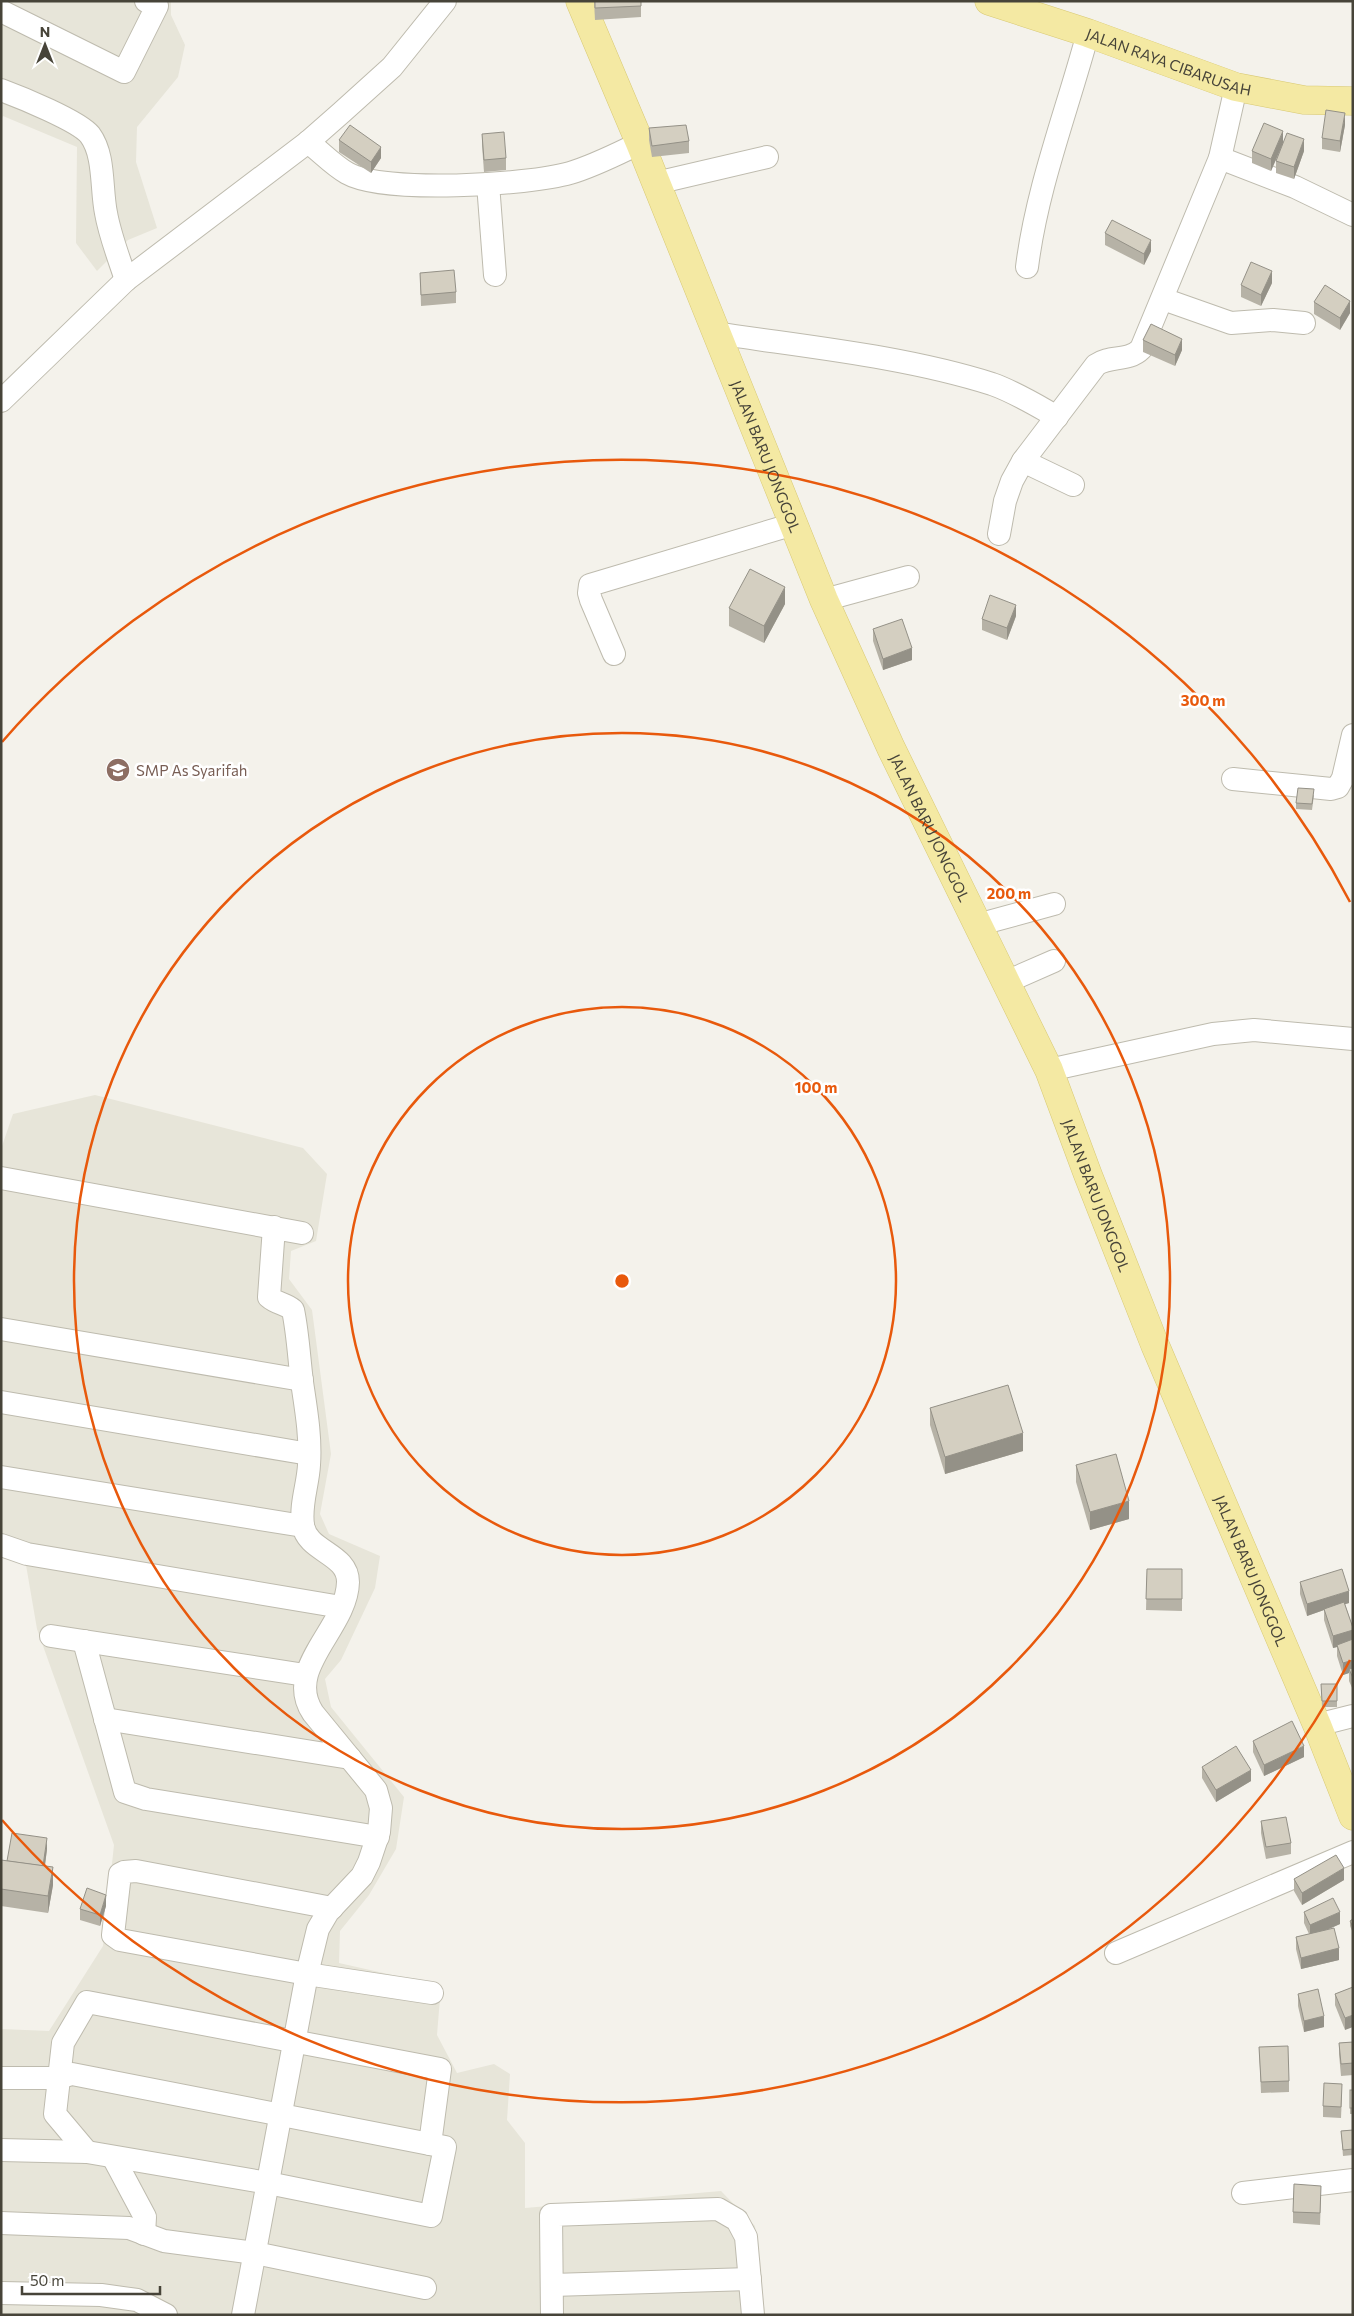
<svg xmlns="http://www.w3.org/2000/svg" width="1354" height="2316" viewBox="0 0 1354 2316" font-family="Commissioner,sans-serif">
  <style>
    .residential { fill: #e7e5d9 }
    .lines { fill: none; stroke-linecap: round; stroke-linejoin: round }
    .minor-casing { stroke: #bebbae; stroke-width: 24 }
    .major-casing { stroke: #d8c974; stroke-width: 29 }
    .minor { stroke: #fff; stroke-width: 22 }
    .major { stroke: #f4e9a3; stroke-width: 28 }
    .wall { fill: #b6b2a6 }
    .shaded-wall { fill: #949187 }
    .building { fill: #d4cfc1; stroke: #949187 }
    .ring { fill: none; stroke: #e8590c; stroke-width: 2.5 }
    .labels { text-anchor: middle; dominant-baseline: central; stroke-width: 5; stroke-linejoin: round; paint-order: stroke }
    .street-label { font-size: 15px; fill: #474439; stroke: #fff }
    .education-label { font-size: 15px; fill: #785e54; stroke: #fff; text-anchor: start }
    .centre { fill: #e8590c; stroke: #fff; stroke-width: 2.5 }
    .ring-label { font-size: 15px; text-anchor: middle; font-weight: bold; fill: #e8590c; stroke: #fff; stroke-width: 5; stroke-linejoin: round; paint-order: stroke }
  </style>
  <rect width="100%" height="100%" fill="#f4f2eb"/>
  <!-- residential -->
  <g class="residential">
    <path d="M1 1H171V15L185 45 178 77 137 127 136 162 157 228 128 240 97 271 76 243 77 147 3 116 1 120Z"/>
    <path d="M95 1095 303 1148 327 1174 316 1241 291 1251 289 1279 312 1310 331 1454 320 1514 329 1534 380 1556 375 1588 341 1660 325 1679 331 1707 404 1797 396 1849 369 1895 340 1931 339 1963 441 1986 437 2035 457 2073 494 2064 510 2074 507 2120 525 2143V2208L721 2191 755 2226 765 2315H1V2029L49 2031 103 1946 114 1845 37 1629 26 1565 1 1554V1149L13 1114Z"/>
  </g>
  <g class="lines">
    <!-- minor casing -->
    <g class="minor-casing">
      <g id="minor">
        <path d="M1 11 124 72 157 6 146 1"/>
        <path d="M1 90C20 97 79 121 90 135 105 155 101 189 106 213 110 236 119 258 126 280"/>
        <path d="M308 142C321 152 333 165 347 173 384 194 528 185 570 173 594 166 617 154 640 143"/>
        <path d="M1220 158 1295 187 1353 215"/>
        <path d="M656 183 767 157"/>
        <path d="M488 184 495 275"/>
        <path d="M1027 267C1037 187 1067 111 1088 33"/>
        <path d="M1163 299 1231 323 1273 320 1304 323"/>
        <path d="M715 333C807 347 903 356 992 384 1015 392 1036 405 1057 417"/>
        <path d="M1 401 126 280 308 142 341 113 392 67 445 1"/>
        <path d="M1023 461 1073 485"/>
        <path d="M999 534 1005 501 1012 481 1023 461 1096 365C1110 355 1128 362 1141 349L1220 158 1236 87"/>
        <path d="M824 600 908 577"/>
        <path d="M614 654 591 600 589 593 590 585 794 524"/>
        <path d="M1233 779 1331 789 1338 787 1343 778 1353 735"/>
        <path d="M977 925 1054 904"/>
        <path d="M1006 982 1054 961"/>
        <path d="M1049 1070 1213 1034 1254 1030 1353 1039"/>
        <path d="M1 1178 302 1233"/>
        <path d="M1 1329 302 1380"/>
        <path d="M1 1402 309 1454"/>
        <path d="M1 1477 303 1526"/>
        <path d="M1 1545 27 1554 341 1607"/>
        <path d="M51 1636 305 1675"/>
        <path d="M84 1641 125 1792 146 1799 378 1837"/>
        <path d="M105 1719 350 1758"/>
        <path d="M1317 1725 1353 1716"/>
        <path d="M332 1908 136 1871 124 1872 120 1874 113 1935 120 1940 307 1974 432 1993"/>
        <path d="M1116 1953 1353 1852"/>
        <path d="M1 2078H58L72 2074 445 2147 431 2216 268 2183 87 2152 1 2150"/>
        <path d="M87 2152 55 2114 63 2043 87 2002 440 2069 430 2144"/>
        <path d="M113 2157 145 2217 144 2234"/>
        <path d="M1243 2193 1353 2180"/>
        <path d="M1 2223 129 2228 164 2241 255 2253 425 2288"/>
        <path d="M552 2285 750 2279"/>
        <path d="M1 2293 101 2295 137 2300 166 2315"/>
        <path d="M243 2315 307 1974 318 1929 328 1912 362 1876 369 1862 379 1832 381 1808 376 1790 313 1713C283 1668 347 1629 348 1582 348 1553 307 1552 303 1525 300 1504 308 1485 309 1465 311 1437 306 1409 302 1382 299 1358 298 1334 293 1310 285 1303 277 1304 269 1297L274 1227"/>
        <path d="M552 2315 551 2215 718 2209 737 2220 746 2237 753 2315"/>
      </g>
    </g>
    <!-- major casing -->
    <g class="major-casing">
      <g id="major">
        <path id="s1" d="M580 1 640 143 824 600 891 748 1049 1070 1088 1175 1155 1345 1317 1725 1353 1816"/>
        <path id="s2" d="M989 1 1088 33 1236 87 1304 100 1353 101"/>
      </g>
    </g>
    <!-- minor -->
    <use href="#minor" class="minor"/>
    <!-- major -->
    <use href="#major" class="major"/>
  </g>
  <!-- wall -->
  <g class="wall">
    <path d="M594 1H641V17L595 20Z"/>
    <path d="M1345 125 1340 152 1322 149V138Z"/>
    <path d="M649 128 689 141V153L652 157 649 140Z"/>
    <path d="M482 134 506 158V170L484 172 482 145Z"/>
    <path d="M339 140 381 158 371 173 339 152Z"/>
    <path d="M1283 142 1304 151 1294 179 1276 173V161L1281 148 1271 171 1252 163V151Z"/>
    <path d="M1105 233 1151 251 1144 265 1105 245Z"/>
    <path d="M420 273 456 292V303L421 306Z"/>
    <path d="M1272 283 1261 306 1241 297V285Z"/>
    <path d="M1314 302 1350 313 1340 330 1314 314Z"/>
    <path d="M1143 340 1182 350 1175 366 1143 352Z"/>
    <path d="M785 604 764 643 729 626V608Z"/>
    <path d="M1016 616 1007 640 982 630V619Z"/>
    <path d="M873 629 912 660 883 670 873 641Z"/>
    <path d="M1314 795 1312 810 1296 809V803Z"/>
    <path d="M930 1408 1023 1451 945 1474 930 1425Z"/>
    <path d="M1076 1465 1129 1519 1090 1530 1076 1482Z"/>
    <path d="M1147 1569H1182V1611L1146 1610Z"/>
    <path d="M1300 1582 1349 1603 1345 1604 1353 1628V1690L1349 1681V1673L1343 1675 1337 1656V1647L1333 1648 1324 1620V1610L1307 1616 1300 1594Z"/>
    <path d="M1321 1684H1337V1707H1322Z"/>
    <path d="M1253 1741 1304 1757 1264 1776 1253 1752Z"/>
    <path d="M1202 1767 1251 1781 1216 1802 1202 1778Z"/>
    <path d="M1261 1821 1291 1843V1854L1266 1859 1261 1833Z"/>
    <path d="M47 1849 45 1866 53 1885 48 1913 1 1906V1861H7Z"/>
    <path d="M1294 1879 1344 1880 1302 1905 1294 1891Z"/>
    <path d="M106 1906 100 1926 80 1920V1909Z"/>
    <path d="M1304 1912 1340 1924 1327 1930 1339 1960 1301 1969 1296 1949V1937L1309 1934 1304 1923Z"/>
    <path d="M1353 1919V1933L1350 1926V1921Z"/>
    <path d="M1353 1987 1345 2030 1335 2005V1994Z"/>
    <path d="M1298 1994 1324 2027 1304 2032 1298 2006Z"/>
    <path d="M1353 2042V2075L1341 2076 1339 2054V2043Z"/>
    <path d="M1259 2047 1289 2081V2092L1261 2093Z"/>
    <rect x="1350" y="2090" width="3" height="24"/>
    <path d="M1342 2095 1341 2118 1323 2117V2106Z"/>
    <path d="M1353 2130V2155L1343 2156 1341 2131Z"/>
    <path d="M1321 2197 1320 2225 1293 2223V2212Z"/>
  </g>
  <!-- shaded-wall -->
  <g class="shaded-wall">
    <path d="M1345 113V125L1340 152V141Z"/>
    <path d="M1283 131V143L1271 171V159Z"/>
    <path d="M1304 139V151L1294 179V167Z"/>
    <path d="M381 147V158L371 173V162Z"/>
    <path d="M1151 240V251L1144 265V254Z"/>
    <path d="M1272 271V283L1261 306V295Z"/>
    <path d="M1350 301V313L1340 330V318Z"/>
    <path d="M1182 339V350L1175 366V355Z"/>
    <path d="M785 587V604L764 643V626Z"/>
    <path d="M1016 605V616L1007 640V628Z"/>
    <path d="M912 648V660L883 670V659Z"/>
    <path d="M1023 1433V1451L945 1474V1457Z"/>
    <path d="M1129 1501V1519L1090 1530V1512Z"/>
    <path d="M1349 1591V1603L1325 1610 1324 1609V1610L1307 1616V1604Z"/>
    <path d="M1353 1630V1642L1337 1645V1647L1333 1648V1636Z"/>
    <path d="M1353 1660V1671L1349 1669V1673L1343 1675V1663Z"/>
    <path d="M1304 1746V1757L1264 1776V1765Z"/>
    <path d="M1251 1770V1781L1216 1802V1790Z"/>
    <path d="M47 1838V1849L43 1879V1868Z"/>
    <path d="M53 1867V1885L48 1913V1896Z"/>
    <path d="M1344 1868V1880L1302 1905V1893Z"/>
    <path d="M106 1895V1906L100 1926V1915Z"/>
    <path d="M1340 1912V1924L1310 1937V1925Z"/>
    <path d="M1339 1948V1960L1301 1969V1958Z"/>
    <path d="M1353 2015V2027L1345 2030V2018Z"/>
    <path d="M1324 2016V2027L1304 2032V2021Z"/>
  </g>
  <!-- building -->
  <g class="building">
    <path d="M595 1H641V6L595 8Z"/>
    <path d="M1326 110 1345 113 1340 141 1322 138Z"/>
    <path d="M1264 123 1283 131 1271 159 1252 151Z"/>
    <path d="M350 125 381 147 371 162 339 140Z"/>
    <path d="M686 125 689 141 652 146 649 128Z"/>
    <path d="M504 132 506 158 484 160 482 134Z"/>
    <path d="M1287 133 1304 139 1294 167 1276 161Z"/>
    <path d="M1112 220 1151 240 1144 254 1105 233Z"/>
    <path d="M1251 262 1272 271 1261 295 1241 285Z"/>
    <path d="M454 270 456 292 421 295 420 273Z"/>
    <path d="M1325 285 1350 301 1340 318 1314 302Z"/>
    <path d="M1151 324 1182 339 1175 355 1143 340Z"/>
    <path d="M750 569 785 587 764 626 729 608Z"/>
    <path d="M990 595 1016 605 1007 628 982 619Z"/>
    <path d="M902 619 912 648 883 659 873 629Z"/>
    <path d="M1298 788 1314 789 1312 804 1296 803Z"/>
    <path d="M1008 1385 1023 1433 945 1457 930 1408Z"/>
    <path d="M1116 1454 1129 1501 1090 1512 1076 1465Z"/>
    <path d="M1147 1569H1182V1599H1146Z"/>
    <path d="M1342 1569 1349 1591 1307 1604 1300 1582Z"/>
    <path d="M1344 1602 1353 1628V1630L1333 1636 1324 1609Z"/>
    <path d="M1353 1639V1660L1343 1663 1337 1645Z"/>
    <path d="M1353 1668V1678L1349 1669Z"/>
    <path d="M1321 1684H1337V1701H1322Z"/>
    <path d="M1292 1721 1304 1746 1264 1765 1253 1741Z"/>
    <path d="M1236 1746 1251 1770 1216 1790 1202 1767Z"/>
    <path d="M1286 1817 1291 1843 1266 1847 1261 1821Z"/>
    <path d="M12 1833 47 1838 43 1866 7 1861Z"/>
    <path d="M1336 1855 1344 1868 1302 1893 1294 1879Z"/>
    <path d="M1 1860 53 1867 48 1896 1 1889Z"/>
    <path d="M87 1888 106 1895 100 1915 80 1909Z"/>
    <path d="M1333 1898 1340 1912 1310 1925 1304 1912Z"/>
    <path d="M1353 1919V1927L1350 1921Z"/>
    <path d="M1334 1928 1339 1948 1301 1958 1296 1937Z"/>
    <path d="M1353 1987V2015L1345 2018 1335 1994Z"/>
    <path d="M1318 1989 1324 2016 1304 2021 1298 1994Z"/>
    <path d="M1353 2042V2063L1341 2064 1339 2043Z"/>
    <path d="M1288 2046 1289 2081 1261 2082 1259 2047Z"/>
    <path d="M1324 2083 1342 2084 1341 2107 1323 2106Z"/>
    <rect x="1350" y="2090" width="3" height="18"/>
    <path d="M1353 2130V2149L1343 2150 1341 2131Z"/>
    <path d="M1294 2184 1321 2186 1320 2213 1293 2212Z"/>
  </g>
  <!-- distance rings -->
  <g class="ring">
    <circle cx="622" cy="1281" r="274"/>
    <circle cx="622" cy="1281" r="548"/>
    <path d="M1350 1660A821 821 0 0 1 2 1820M2 742A821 821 0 0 1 1350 902"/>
  </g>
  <!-- icons -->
  <defs>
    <g id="school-disc" transform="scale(1.25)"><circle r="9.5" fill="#8d6e63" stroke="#fff"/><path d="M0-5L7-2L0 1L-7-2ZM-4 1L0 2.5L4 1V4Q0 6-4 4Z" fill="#fff"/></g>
  </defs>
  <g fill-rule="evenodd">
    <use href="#school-disc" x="118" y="770"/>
  </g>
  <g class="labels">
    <!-- street labels -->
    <g class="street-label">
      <text stroke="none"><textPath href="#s2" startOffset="190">JALAN RAYA CIBARUSAH</textPath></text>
      <text stroke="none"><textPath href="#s1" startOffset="492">JALAN BARU JONGGOL</textPath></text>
      <text stroke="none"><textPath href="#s1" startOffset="898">JALAN BARU JONGGOL</textPath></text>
      <text stroke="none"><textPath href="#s1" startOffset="1302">JALAN BARU JONGGOL</textPath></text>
      <text stroke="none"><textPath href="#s1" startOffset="1708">JALAN BARU JONGGOL</textPath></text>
    </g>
    <!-- education labels -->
    <g class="education-label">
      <text x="136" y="770">SMP As Syarifah</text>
    </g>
  </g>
  <circle cx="622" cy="1281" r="8" class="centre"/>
  <g class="ring-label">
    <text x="1203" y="706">300 m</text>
    <text x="1009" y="899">200 m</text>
    <text x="816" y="1093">100 m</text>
  </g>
  <!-- border -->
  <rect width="1354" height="2316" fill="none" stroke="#474439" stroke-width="5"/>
  <!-- north arrow -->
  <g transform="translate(45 45)" stroke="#ffffff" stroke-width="4" paint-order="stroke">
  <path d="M0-4L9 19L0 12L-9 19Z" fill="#474439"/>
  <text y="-8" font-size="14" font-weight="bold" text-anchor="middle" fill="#474439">N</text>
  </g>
  <!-- scale -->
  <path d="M22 2286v8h138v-8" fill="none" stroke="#474439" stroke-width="2.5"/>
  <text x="30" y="2286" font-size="15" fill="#474439" stroke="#ffffff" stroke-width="4" paint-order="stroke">50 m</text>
</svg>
